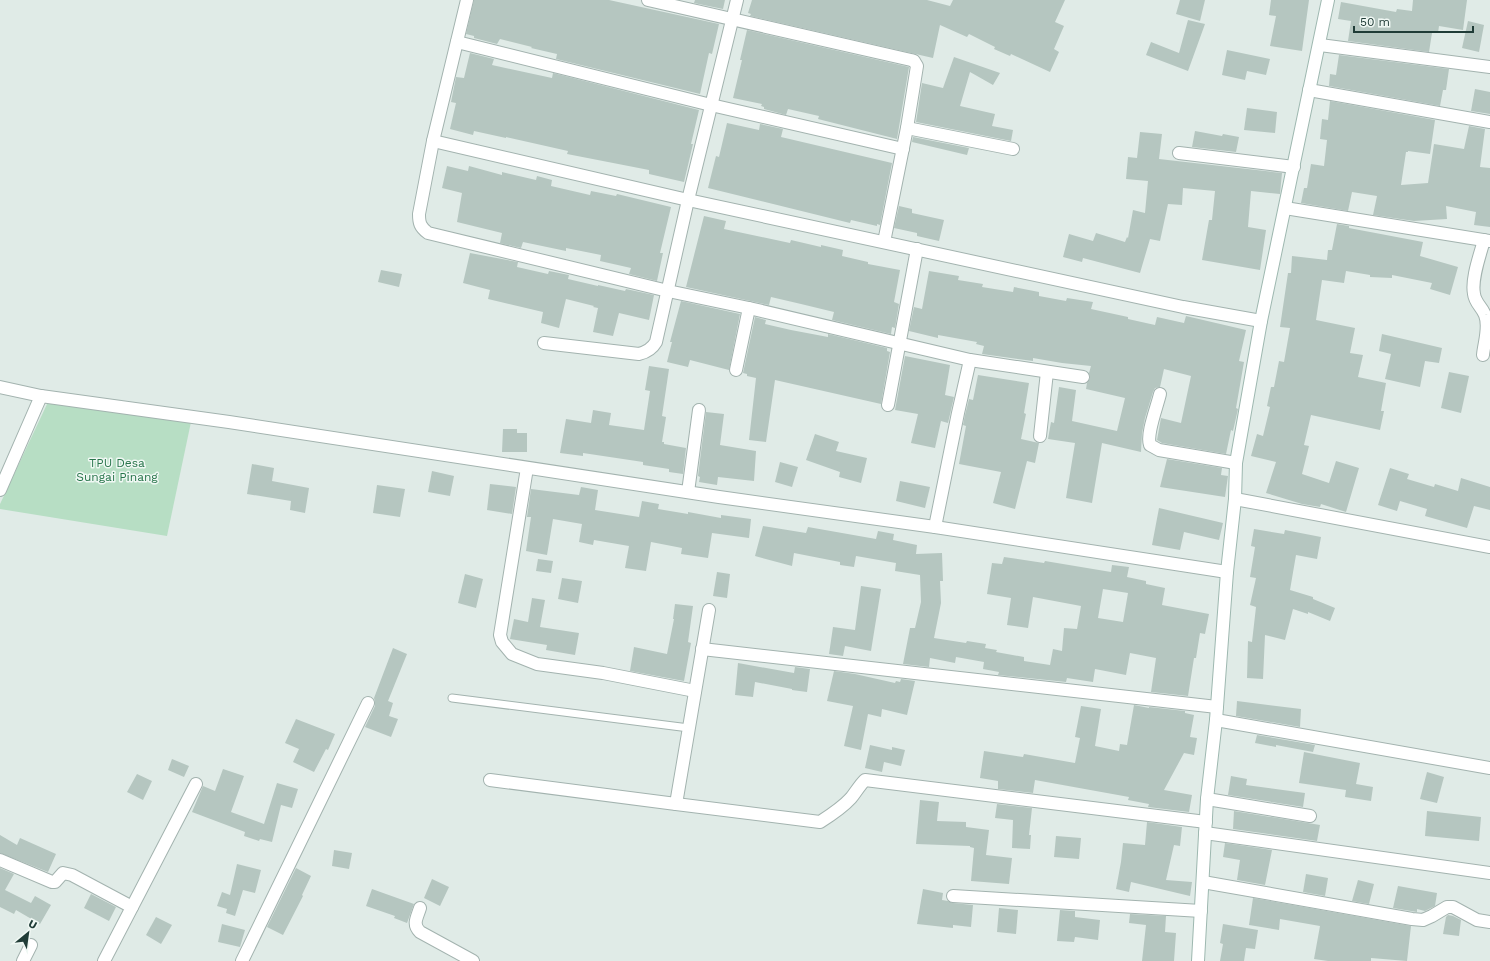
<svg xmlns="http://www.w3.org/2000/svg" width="1490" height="961" viewBox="0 0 1490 961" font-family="'Work Sans',sans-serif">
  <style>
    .green { fill: #b7dec4 }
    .building { fill: #b5c6c0; fill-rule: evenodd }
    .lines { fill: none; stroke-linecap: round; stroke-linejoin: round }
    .lane-casing { stroke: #a3b3af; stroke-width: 9 }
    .street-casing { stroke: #a3b3af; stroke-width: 14 }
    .secondary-casing { stroke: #9eb8b0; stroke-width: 14 }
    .lane { stroke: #fff; stroke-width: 7 }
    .street { stroke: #fff; stroke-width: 12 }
    .secondary { stroke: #fff; stroke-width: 12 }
    .labels { text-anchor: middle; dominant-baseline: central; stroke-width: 3; stroke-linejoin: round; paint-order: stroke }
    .park-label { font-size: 12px; fill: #28754b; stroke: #f0f8f4 }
  </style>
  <rect width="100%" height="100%" fill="#e0ebe7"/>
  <!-- green -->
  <path class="green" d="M48 402 191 422 167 536 0 509V504Z"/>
  <!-- building -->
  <g class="building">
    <path d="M474 0H609L719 24 712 54 709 53 700 94 556 59 557 54 531 48 532 47 500 39 497 44 474 38V36L466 34Z"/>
    <path d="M695 0H725L723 9 694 3Z"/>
    <path d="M752 0H927L950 6 953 0H1065L1055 22 1064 26 1054 49 1059 52 1050 72 1011 54 1010 56 994 49 995 47 969 34 967 37 940 25 933 58 750 16 751 14 748 13Z"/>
    <path d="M1180 0H1205L1200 21 1176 14Z"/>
    <path d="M1271 0H1309L1302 51 1270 46 1276 16 1269 15Z"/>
    <path d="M1413 0H1467L1463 30 1439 26 1438 33H1432L1429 52 1348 41 1351 21 1338 19 1341 2 1396 12 1397 9 1412 11Z"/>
    <path d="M1188 20 1205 24 1188 71 1146 55 1151 42 1179 53Z"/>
    <path d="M1468 21 1484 25 1479 52 1462 48Z"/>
    <path d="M747 30 909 67 897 139 818 119 819 116 788 109 786 115 764 109V107L761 106 762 104 733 98 742 60H740Z"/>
    <path d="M1227 50 1270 59 1266 75 1247 71 1245 80 1222 75Z"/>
    <path d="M470 53 494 59 492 65 552 78 553 73 699 110 691 144H693L684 182 649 174V170L567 154 568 151 506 137V138L474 131 473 135 450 129 456 103 451 102 456 77 464 78Z"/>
    <path d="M1339 55 1449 69 1446 90H1443L1440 106 1329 86 1330 74 1336 75Z"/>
    <path d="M954 57 1000 73 993 85 970 72 960 106 995 114 992 126 1013 130 1011 141 916 122 922 83 943 88Z"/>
    <path d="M1475 89 1490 92V114L1471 111Z"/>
    <path d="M1330 101 1435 120 1430 154 1408 151V152H1406L1401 185 1428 183 1434 144 1464 149 1469 126 1485 129 1480 167 1490 168V227L1474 225 1476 212 1446 206 1447 219 1414 221 1373 215 1377 196 1352 192 1348 211 1301 203 1304 188H1307L1311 164 1324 166 1327 140 1320 139 1322 119 1328 120Z"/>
    <path d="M1247 108 1277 112 1275 133 1244 130Z"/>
    <path d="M727 123 759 130 760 124 783 129 781 137 892 163 880 225 877 224V226L851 220 850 223 708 188 716 156 719 157Z"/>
    <path d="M1195 131 1222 136 1223 134 1239 137 1236 152 1192 147Z"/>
    <path d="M1140 132 1162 134 1159 159 1282 173 1280 194 1251 191 1248 227 1266 230 1260 270 1202 260 1209 220H1212L1215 191 1183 188 1182 205 1168 204 1160 241 1150 239 1140 273 1083 258 1082 262 1063 257 1069 234 1093 241 1096 233 1125 242 1127 237 1128 238 1133 210 1145 213 1148 181 1126 179 1128 157 1137 158Z"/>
    <path d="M913 137 969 148 967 155 912 142Z"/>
    <path d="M447 166 468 171 469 166 502 175V172L536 180 537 176 552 180 551 186 590 195 591 191 616 196 617 194 671 207 660 253H663L657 281 629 274 631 268 600 261 601 255 566 248V251L523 242 521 248 500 243 502 233 457 222 462 193 442 188Z"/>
    <path d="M899 206 912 209V213L944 220 939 241 917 236V233L894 228Z"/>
    <path d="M704 216 726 221 724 229 790 243 791 240 821 247V245L843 250 842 256 868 262V264L900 270 894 302 899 304 895 328 892 327 891 334 832 320 834 312 801 304 771 297 769 305 686 287Z"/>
    <path d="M1337 224 1349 226V228L1423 242 1420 256 1458 267 1450 295 1430 289 1432 283 1392 275V278L1370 277V275L1346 271 1344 283 1322 280 1316 320 1355 328 1350 353 1363 355 1358 377 1386 383 1381 411H1384L1380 430 1311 415 1304 445 1309 446 1302 474 1329 483 1336 461 1359 468 1346 512 1321 504 1320 507 1302 504 1266 493 1276 462 1251 456 1257 434 1263 436 1270 407 1267 406 1271 387H1274L1279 361 1284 362 1290 328 1280 327 1288 273H1291L1292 256 1327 260 1328 250H1332Z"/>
    <path d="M470 253 518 262 517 267 548 274 549 271 569 275 568 279 598 286V285L625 291 626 289 654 295 649 320 619 313 613 336 593 332 598 308 593 307 594 306 566 299 559 328 541 323 543 312 488 299 490 290 463 283Z"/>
    <path d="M381 270 402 274 399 287 378 282Z"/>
    <path d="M929 271 959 276 958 280 983 284 982 287 1013 292 1014 287 1039 292V296L1066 301 1067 298 1093 302 1091 309 1128 317V319L1155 325 1157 317 1184 323 1186 316 1246 330 1239 361 1244 362 1236 408 1238 409 1233 431 1231 430 1226 454 1162 443 1157 440 1161 418 1181 423 1191 376 1164 369 1160 387 1155 388 1153 392 1145 418 1142 433 1141 452 1102 443 1092 503 1066 498 1075 443 1048 439 1051 422 1054 423 1059 387 1076 390 1072 421 1117 431 1125 398 1086 389 1087 383 1090 378 1089 373 1091 366 1062 363 1033 358V361L982 354 984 346 976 344 977 342 938 335V338L909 331 914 307 922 309Z"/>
    <path d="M681 301 740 314 729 370 690 360 688 367 667 362 672 342H670Z"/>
    <path d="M755 317 766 320 765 324 791 330 828 337V334L887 348V351L890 352 881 404 775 380 766 442 749 440 756 378 747 376V374L743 373Z"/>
    <path d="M1382 334 1442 348 1439 363 1425 361 1420 387 1385 379 1391 354 1379 351Z"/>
    <path d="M905 356 950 365 945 395 954 397 948 423 941 421 935 448 911 443 918 414 895 410Z"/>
    <path d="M649 366 669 369 662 416 666 417 662 442H664V444L686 448 683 474 669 472V469L643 465V462L583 453V456L560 453 566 419 591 423 593 410 611 413 609 425 644 430 650 391 645 390Z"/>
    <path d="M1449 372 1469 376 1461 413 1441 408Z"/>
    <path d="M978 375 1029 383 1024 413 1026 414 1021 439 1039 443 1035 463 1027 461 1015 509 993 503 1001 472 959 464 966 426 963 425 965 415 969 399 973 400Z"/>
    <path d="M706 412 724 414 720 445 756 451 754 481 718 477 717 485 699 482 700 477 698 476Z"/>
    <path d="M503 429H517V433H527V452H502Z"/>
    <path d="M815 434 839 442 836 451 867 458 861 483 839 477 840 472 806 460Z"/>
    <path d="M1167 459 1222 468 1221 475 1228 476 1225 497 1160 487Z"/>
    <path d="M780 462 798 467 792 487 775 482Z"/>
    <path d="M252 464 274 468 272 481 309 488 305 513 290 510 291 501 247 494Z"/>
    <path d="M1390 468 1409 474 1407 479 1434 487 1435 484 1458 491 1461 478 1490 487V510L1474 506 1467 528 1425 516 1427 509 1400 501 1397 511 1378 505Z"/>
    <path d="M432 471 454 476 450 496 428 492Z"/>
    <path d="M900 481 930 487 925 508 896 501Z"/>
    <path d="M490 484 516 487 512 514 487 510Z"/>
    <path d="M377 485 405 489 400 517 373 513Z"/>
    <path d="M581 487 598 490 595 510 639 517 642 501 659 504 658 509 688 514V512L721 518V515L751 519 749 538 712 533 708 558 681 554 682 548 651 542 646 571 625 568 629 546 594 540 593 545 579 542 582 524 553 519 547 555 526 551 531 517H527L531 489 579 495Z"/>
    <path d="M1159 508 1223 523 1219 540 1184 532 1180 550 1152 545Z"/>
    <path d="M763 526 806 533 808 527 876 539 878 531 894 534 893 540 917 545 916 554 942 553 943 581H940L941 603 934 638 966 643 967 641 986 644 985 648 997 650 996 652 1024 657V661L1050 665 1053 649 1062 651 1064 628 1077 629 1081 606 1033 597 1028 628 1007 625 1011 598 987 594 992 563 1002 564 1004 557 1044 563 1045 561 1111 572 1112 565 1129 567 1127 577 1146 581V584L1165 588 1162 605 1209 614 1205 634 1200 633 1196 658H1194L1188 696 1151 692 1156 658 1130 653 1126 675 1095 669 1093 682 1067 678 1066 682 998 675 999 672 983 669 984 662 956 657 955 663 930 658 929 667 903 664 910 628H915L921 602 920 575 895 571 896 563 856 556 854 567 840 565V562L794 553 792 566 755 556ZM1103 589 1128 593 1123 622 1098 618Z"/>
    <path d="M1254 529 1284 534 1285 530 1321 537 1317 559 1296 555 1290 590 1313 597V599L1335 608 1330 621 1308 612V614L1293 609 1285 640 1265 635 1263 679 1247 678 1248 641 1252 642 1256 607 1250 605 1256 578 1250 577 1255 547 1251 546Z"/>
    <path d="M538 559 553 561 551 573 536 571Z"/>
    <path d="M717 572 730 574 727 598 713 596Z"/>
    <path d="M465 574 483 579 476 608 458 603Z"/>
    <path d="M562 578 582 581 578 603 558 599Z"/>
    <path d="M861 586 881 589 871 651 845 646 843 656 829 654 833 627 855 630Z"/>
    <path d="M532 598 545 600 540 627 579 633 575 655 546 650 547 645 510 639 514 619 528 622Z"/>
    <path d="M675 604 693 606 688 642 691 643 684 681 630 671 634 647 667 654 674 619H673Z"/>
    <path d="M393 648 407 654 388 701 393 703 389 716 398 719 391 737 365 727 375 706V702L374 698Z"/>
    <path d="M738 663 794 673 795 667 810 669 807 692 792 690V689L755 682 753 697 735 695Z"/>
    <path d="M834 671 855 674 895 683 896 681 900 682 901 679 915 681 907 715 882 709 881 717 868 714 861 750 844 746 853 706 827 701Z"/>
    <path d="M1237 701 1301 709 1300 727 1236 716Z"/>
    <path d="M1134 705 1149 708V707L1185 711V713L1194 715 1190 737 1197 738 1194 755 1184 753 1164 790 1192 795 1189 812 1148 807 1149 804 1128 800 1129 797 1035 780 1033 793 998 789V781L980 778 984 751 1023 757 1024 754 1075 763 1080 738 1075 737 1081 706 1101 709 1095 746 1119 751 1120 744 1127 745Z"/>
    <path d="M296 719 335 734 328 750 326 749 314 772 293 762 299 749 285 743Z"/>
    <path d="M1257 735 1315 745 1313 752 1276 745V747L1255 743Z"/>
    <path d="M870 745 892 750V747L905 750 901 766 884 762 882 772 865 768Z"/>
    <path d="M1304 752 1360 763 1356 784 1373 787 1371 801 1345 797 1346 790 1299 783Z"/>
    <path d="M172 759 189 766 184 777 168 770Z"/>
    <path d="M223 769 244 776 231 812 264 824 277 783 298 789 292 808 281 805 272 842 260 839 259 841 244 836 245 832 192 812 203 786 215 791Z"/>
    <path d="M1427 772 1444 777 1437 803 1420 799Z"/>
    <path d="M137 774 152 781 143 800 127 792Z"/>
    <path d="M1231 776 1247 779 1246 785 1305 793 1303 807 1228 795Z"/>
    <path d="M920 800 939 802 937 821 966 822V827L989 830 986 855 1012 858 1009 884 971 881 974 848 970 847V846L916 844Z"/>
    <path d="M997 804 1032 808 1029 835H1031L1030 849 1012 848 1013 820 995 818Z"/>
    <path d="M1234 811 1320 825 1317 841 1233 829Z"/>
    <path d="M1427 811 1481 817 1479 841 1425 836Z"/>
    <path d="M1147 822 1182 827 1180 846 1174 845 1166 880 1192 882 1190 896 1131 882 1129 892 1116 889 1121 862 1123 843 1145 845Z"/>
    <path d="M0 835 17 845 20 838 56 854 48 872 0 853Z"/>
    <path d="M1056 836 1081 838 1079 859 1054 857Z"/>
    <path d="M1225 843 1272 850 1265 885 1237 880 1240 860 1223 857Z"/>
    <path d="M334 850 352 853 349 869 332 866Z"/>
    <path d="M237 864 261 870 255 893 243 890 235 916 226 913 227 909 217 906 222 892 230 895Z"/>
    <path d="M0 868 14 874 5 890 31 903 35 896 51 905 40 924 16 910 14 914 0 907Z"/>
    <path d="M296 868 311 876 302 895 303 896 283 935 267 927Z"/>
    <path d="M1306 874 1328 878 1325 896 1303 892Z"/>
    <path d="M432 879 449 887 440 906 424 898Z"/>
    <path d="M1358 880 1374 884 1369 904 1352 901Z"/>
    <path d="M1398 886 1437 893 1435 906 1425 911 1417 909V912L1393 908Z"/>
    <path d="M372 889 414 904 407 923 394 918 395 916 366 906Z"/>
    <path d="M923 889 943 893 942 900 948 901 953 903 973 905 971 927 953 925V928L917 924Z"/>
    <path d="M91 894 116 907 109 921 84 908Z"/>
    <path d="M1253 898 1411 926 1407 961 1371 958V961H1328L1314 959 1320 926 1280 919 1279 930 1249 925Z"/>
    <path d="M999 908 1018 910 1016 934 997 932Z"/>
    <path d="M1060 910 1075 911V917L1100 920 1098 940 1075 937 1074 942 1057 941Z"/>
    <path d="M1130 914 1166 916 1165 932 1176 933 1174 961H1142L1146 925 1129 923Z"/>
    <path d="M1448 915 1453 916 1461 920 1459 936 1443 934 1446 917Z"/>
    <path d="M156 917 172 925 161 944 146 935Z"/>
    <path d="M222 924 245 930 240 947 218 942Z"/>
    <path d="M1223 924 1258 930 1255 949 1246 948 1244 961H1220L1223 944 1220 943Z"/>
  </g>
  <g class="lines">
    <!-- lane casing -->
    <g class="lane-casing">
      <path id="lane" d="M452 698 689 728"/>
    </g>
    <!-- street casing -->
    <g class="street-casing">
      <g id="street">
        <path d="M467 0 433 141 419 214C419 223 420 227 428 233L668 291 749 308 970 360 1083 377"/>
        <path d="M648 0 911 60 914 61 917 66 907 128 884 242"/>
        <path d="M457 42 711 105 903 149"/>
        <path d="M1320 45 1490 67"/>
        <path d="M1309 90 1490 122"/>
        <path d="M907 128 1013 149"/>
        <path d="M433 141 688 200 1183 307 1261 321"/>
        <path d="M1179 153 1294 167"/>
        <path d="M1285 208 1490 241"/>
        <path d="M544 343 639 354C647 352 652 349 656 342L688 200 737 0"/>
        <path d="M1483 355C1484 343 1490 327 1485 315 1482 307 1475 303 1474 294 1471 279 1480 255 1484 240"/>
        <path d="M736 370 749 308"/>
        <path d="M0 387 41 396 229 422 719 497 935 527 1227 572"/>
        <path d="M1160 394C1157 407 1146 434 1150 445L1159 450 1236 463"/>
        <path d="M888 405 917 249"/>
        <path d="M1040 436 1047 372"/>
        <path d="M527 468 500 635 502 642 512 654 537 664 603 673 695 691"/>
        <path d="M0 490 41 396"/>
        <path d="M688 492 699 410"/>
        <path d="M1235 499 1490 547"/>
        <path d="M935 527 958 413 970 360"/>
        <path d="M702 649 1217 707"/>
        <path d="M1216 720 1490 768"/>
        <path d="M490 780 676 804 709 610"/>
        <path d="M1207 799 1310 816"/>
        <path d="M676 804 820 822C831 815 842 808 851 798 856 792 859 786 865 780L1206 822"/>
        <path d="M1205 833 1490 873"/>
        <path d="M0 860 52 882H55L63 873 72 875 132 907"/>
        <path d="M1203 882 1412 919 1423 920 1432 916 1447 907H1453L1477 920 1490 922"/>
        <path d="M953 896 1201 911"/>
        <path d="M420 908C417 918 412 924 420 932L473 961"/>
        <path d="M23 961 31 945"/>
        <path d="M104 961 196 784"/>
        <path d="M242 961 368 703"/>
      </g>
    </g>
    <!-- secondary casing -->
    <g class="secondary-casing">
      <path id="secondary" d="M1198 961 1207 799 1216 720 1227 572 1235 499 1236 463 1261 321 1328 0"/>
    </g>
    <!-- lane -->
    <use href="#lane" class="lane"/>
    <!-- street -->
    <use href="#street" class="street"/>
    <!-- secondary -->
    <use href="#secondary" class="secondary"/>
  </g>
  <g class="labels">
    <!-- park labels -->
    <g class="park-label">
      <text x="117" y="463">TPU Desa<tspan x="117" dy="14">Sungai Pinang</tspan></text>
    </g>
  </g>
  <!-- north arrow -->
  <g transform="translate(28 933) rotate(29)" stroke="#f0f8f4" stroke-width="3" paint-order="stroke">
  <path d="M0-3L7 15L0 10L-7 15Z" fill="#203c37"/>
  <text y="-6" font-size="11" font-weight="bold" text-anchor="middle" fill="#203c37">U</text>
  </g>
  <!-- scale -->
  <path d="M1354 26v6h119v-6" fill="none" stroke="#203c37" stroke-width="2"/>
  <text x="1360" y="26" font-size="12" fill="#203c37" stroke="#f0f8f4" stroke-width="3" paint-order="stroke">50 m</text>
</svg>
